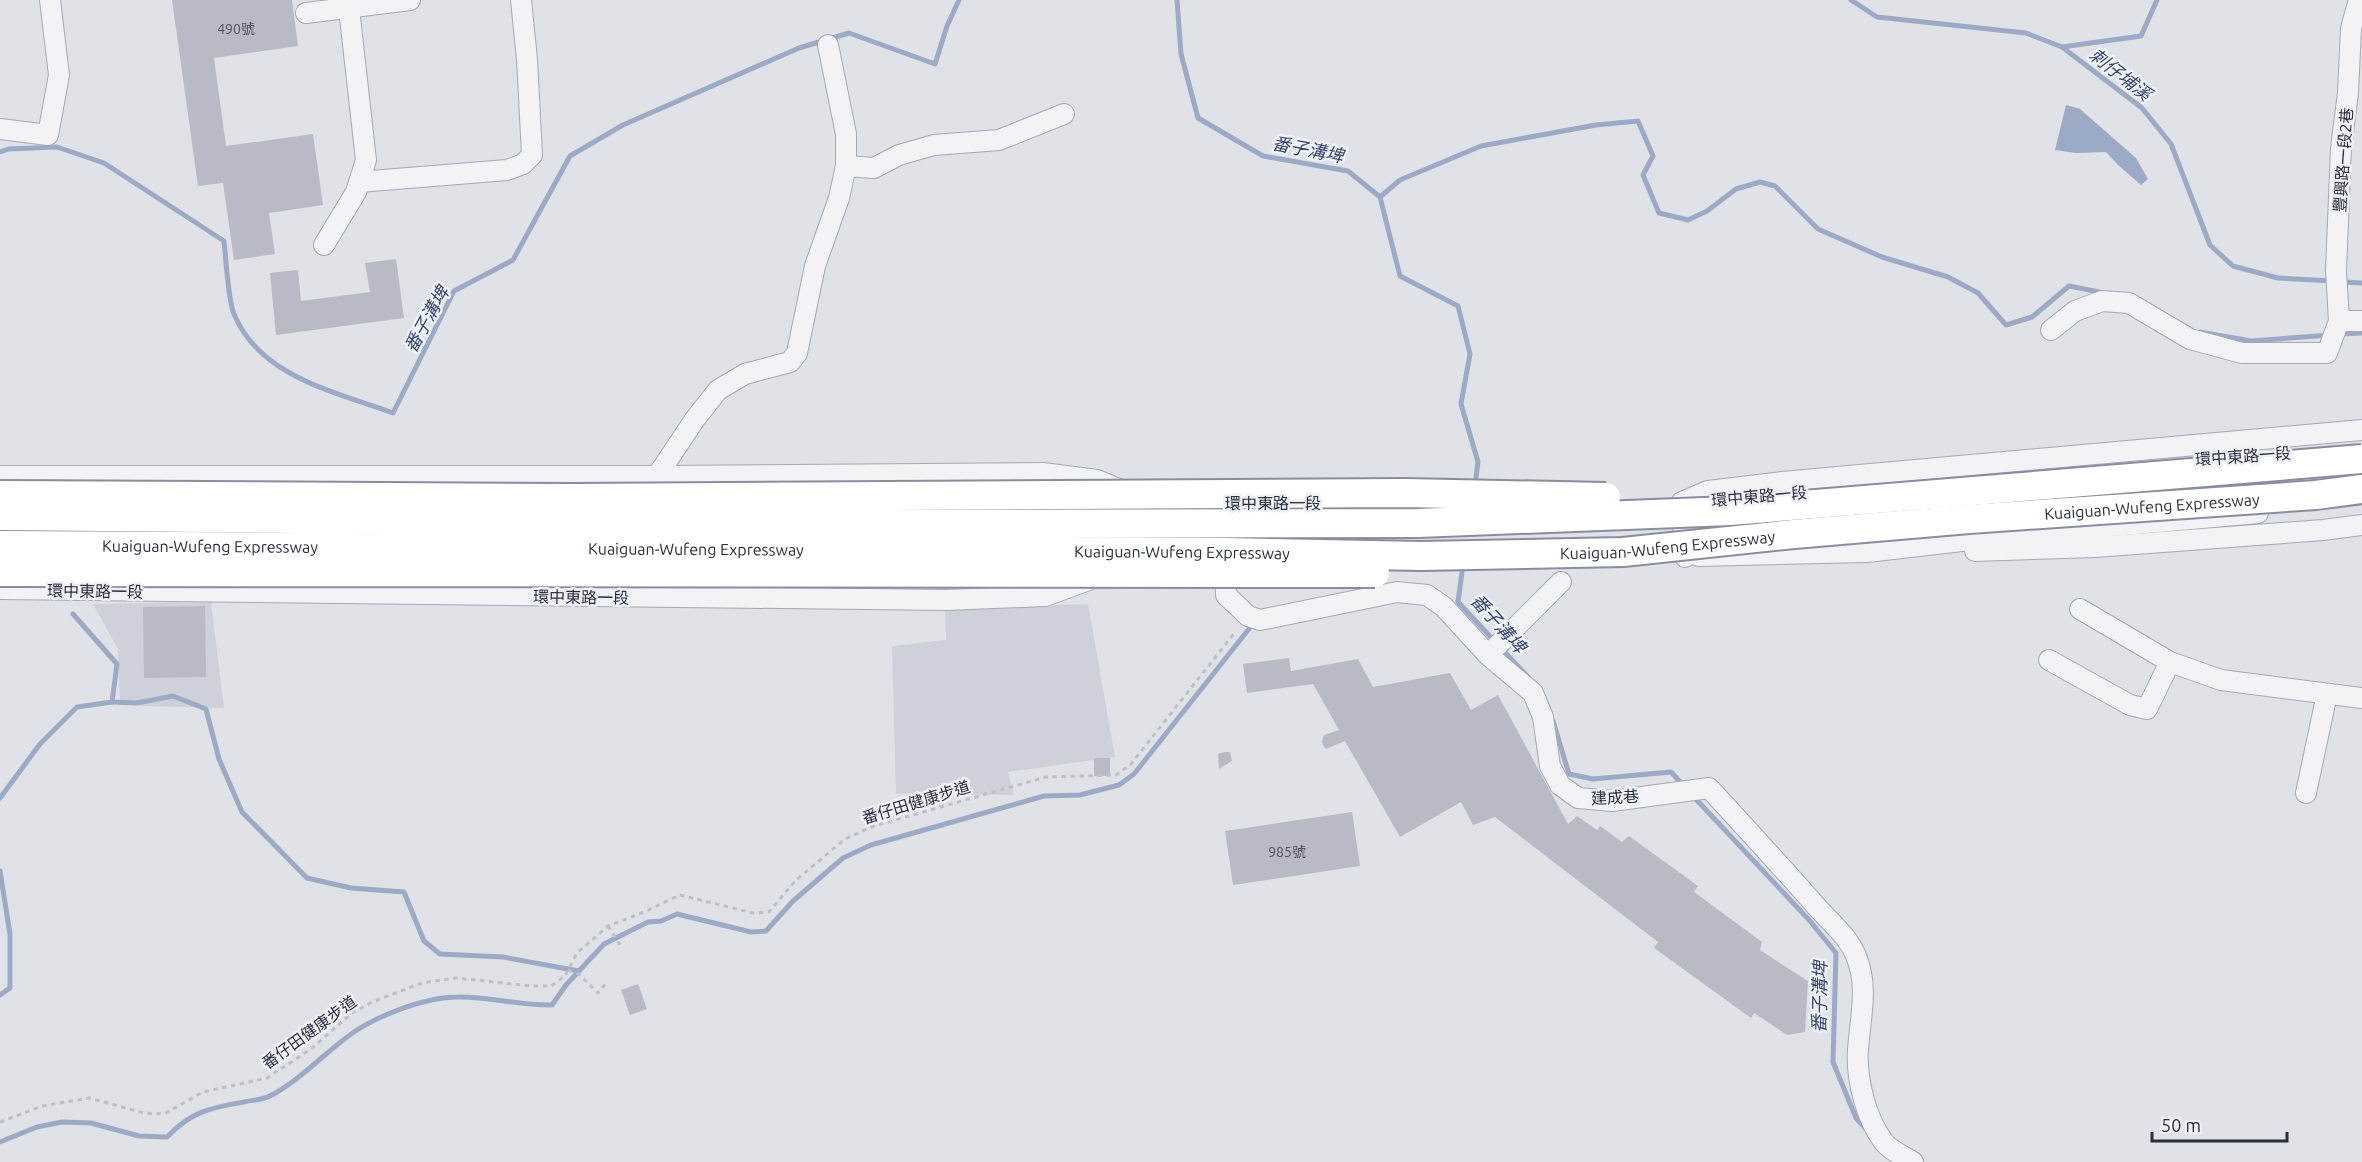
<svg xmlns="http://www.w3.org/2000/svg" width="2362" height="1162" viewBox="0 0 2362 1162" font-family="Ubuntu,'Noto Sans TC',sans-serif">
  <style>
    .built { fill: #ced1da }
    .water { fill: #9daac6 }
    .lines { fill: none; stroke-linecap: round; stroke-linejoin: round }
    .stream { stroke: #9daac6; stroke-width: 5 }
    .building { fill: #b8bbc5 }
    .minor-casing { stroke: #a6a8b2; stroke-width: 22 }
    .path { stroke: #bfc0c7; stroke-width: 3; stroke-dasharray: 4.5 4.5; stroke-linecap: butt }
    .minor { stroke: #f3f3f7; stroke-width: 20 }
    .highway-bridge-casing { stroke: #898d9e; stroke-width: 32; stroke-linecap: butt }
    .highway-bridge { stroke: #fff; stroke-width: 28 }
    .labels { text-anchor: middle; dominant-baseline: central; stroke-width: 5; stroke-linejoin: round; paint-order: stroke }
    .number-label { font-size: 14px; fill: #4e5160 }
    .street-label { font-size: 16px; fill: #2a2e3f; stroke: #f0f1f6 }
    .water-label { font-size: 18px; font-style: italic; fill: #374770; stroke: #f0f1f6 }
  </style>
  <rect width="100%" height="100%" fill="#e0e2e8"/>
  <!-- built -->
  <g class="built">
    <path d="M211 602 224 708 142 706 120 701 118 649 93 604Z"/>
    <path d="M1088 604 1115 757 1008 772 1014 795 896 794 892 646 946 640 945 609Z"/>
  </g>
  <!-- water -->
  <path class="water" d="M2066 105 2080 109 2136 158 2148 179 2141 185 2118 165 2106 152 2076 153 2055 150Z"/>
  <g class="lines">
    <!-- stream -->
    <g class="stream">
      <path d="M1177 0 1181 54 1198 118 1263 156 1348 171 1380 197 1400 276 1458 306 1470 354 1461 404 1478 462 1475 485"/>
      <path d="M1851 0 1877 17 2026 33 2062 47 2142 108 2171 144 2210 245 2233 266 2278 278 2333 281"/>
      <path d="M2062 47 2141 36 2157 0"/>
      <path d="M0 152 9 149 57 147 104 163 224 241C226 259 228 300 234 314 260 377 336 392 393 413L454 291 513 260 570 156 623 125 799 48 849 33 935 64 947 26 959 0"/>
      <path d="M1380 197 1400 180 1481 146 1596 125 1638 121 1653 156 1643 175 1659 213 1688 220 1707 211 1736 189 1760 182 1775 186 1818 229 1882 257 1948 277 1978 293 2006 325 2032 317 2069 286 2104 293"/>
      <path d="M2342 282 2362 283"/>
      <path d="M2200 332 2251 341 2330 335"/>
      <path d="M2340 334 2362 333"/>
      <path d="M1463 565 1458 602 1528 677"/>
      <path d="M112 702 137 703 173 696 206 709 219 759 242 812 307 878 351 888 404 892 424 941 440 954 503 957 579 971"/>
      <path d="M1553 721 1569 774 1593 779 1671 772 1684 786"/>
      <path d="M1692 795 1810 921 1836 953 1833 1062 1856 1118 1866 1129"/>
      <path d="M0 798 40 744 77 707 112 702 117 664 73 614"/>
      <path d="M0 871 10 934V988L0 995"/>
      <path d="M0 1142 37 1127 62 1122 91 1123 139 1136 167 1137C192 1111 210 1108 244 1102 252 1100 263 1100 270 1096 302 1079 325 1052 354 1032 379 1015 426 997 457 997 488 996 520 1006 552 1005L566 985 604 944 648 922 661 921 677 914 751 932 766 931 793 901 843 858 871 845 1044 796 1080 795 1119 785 1134 774 1252 625"/>
    </g>
  </g>
  <!-- building -->
  <g class="building">
    <path d="M172 0H292L298 46 214 58 226 146 313 134 323 205 269 213 275 254 234 260 223 183 198 186Z"/>
    <path d="M396 259 404 318 276 335 270 273 298 270 301 301 370 292 365 263Z"/>
    <path d="M205 606 206 677 144 678 143 607Z"/>
    <path d="M1289 658 1291 671 1358 659 1373 687 1450 673 1471 710 1498 695 1568 824 1577 816 1597 830 1600 826 1622 842 1629 836 1698 886 1694 892 1762 942 1760 950 1808 981 1805 1032 1787 1035 1754 1013 1751 1018 1654 948 1658 942 1495 817 1473 825 1461 802 1400 837 1345 741 1326 749 1323 745 1322 742 1324 735 1339 730 1313 684 1247 693 1243 664Z"/>
    <path d="M1224 752H1230L1232 761 1219 769 1218 754Z"/>
    <rect x="1094" y="758" width="16" height="18"/>
    <path d="M1352 812 1360 866 1233 885 1225 831Z"/>
    <path d="M638 984 647 1009 630 1015 621 990Z"/>
  </g>
  <g class="lines">
    <!-- minor casing -->
    <g class="minor-casing">
      <g id="minor">
        <path d="M306 13 410 0"/>
        <path d="M0 129 48 135 59 75 50 0"/>
        <path d="M846 166 874 168 899 155 934 145 999 140 1064 114"/>
        <path d="M359 182 507 170 523 164 532 155 527 59 521 0"/>
        <path d="M324 245 356 192 366 160 348 0"/>
        <path d="M2339 321H2362"/>
        <path d="M2051 330 2075 311 2102 301 2129 303 2190 339 2242 353H2327L2339 321 2336 270 2341 148 2348 93 2351 28 2359 0"/>
        <path d="M0 476H657L1043 473 1097 480 1123 491"/>
        <path d="M657 476 695 419 718 390 745 374 790 362 797 353 815 266 839 198 846 166V134L828 45"/>
        <path d="M1975 551 2095 547 2323 530 2362 525"/>
        <path d="M1698 556 1867 552 2022 534 2258 513"/>
        <path d="M1685 557 1682 502 1708 491 1782 482 2362 430"/>
        <path d="M1225 565 1226 595 1248 616 1260 620 1397 592 1427 595 1444 607 1488 655 1533 693 1543 717 1550 766 1560 785 1578 798 1612 801 1709 788C1745 827 1781 866 1816 906 1829 921 1849 937 1856 956 1869 987 1860 1018 1858 1050 1856 1079 1866 1118 1883 1141 1889 1150 1904 1156 1913 1162"/>
        <path d="M0 589 947 600 1045 596 1094 578"/>
        <path d="M2080 609 2170 662 2221 680 2362 698"/>
        <path d="M1488 655 1561 582"/>
        <path d="M2049 660 2130 705 2147 709 2170 662"/>
        <path d="M2306 793 2327 694"/>
      </g>
    </g>
    <!-- path -->
    <g class="path">
      <path d="M608 926 620 945"/>
      <path d="M568 970 580 975 598 993 607 982"/>
      <path d="M0 1122 42 1106 89 1098 144 1113 164 1114 203 1092 267 1078 311 1049 352 1013 372 1002 422 983 456 978 531 986H551L565 976 577 953 608 926 644 912 680 895 753 913 769 912 795 881 845 839 874 826 1046 777 1116 775 1131 764 1236 631"/>
    </g>
    <!-- minor -->
    <use href="#minor" class="minor"/>
    <!-- highway-bridge casing -->
    <g class="highway-bridge-casing">
      <g id="highway-bridge">
        <path d="M0 495 572 498 1405 493 1606 497"/>
        <path d="M0 516 782 524 1418 523 1730 511 2362 459"/>
        <path id="s1" d="M0 545 1225 552 1421 556 1623 552 1794 534 1969 519 2316 495 2362 489"/>
        <path d="M0 572 1375 573"/>
      </g>
    </g>
    <!-- highway-bridge -->
    <use href="#highway-bridge" class="highway-bridge"/>
  </g>
  <g class="labels">
    <!-- number labels -->
    <g class="number-label">
      <text x="236" y="29">490號</text>
      <text x="1287" y="852">985號</text>
    </g>
    <!-- street labels -->
    <g class="street-label">
      <text transform="translate(2343 160) rotate(-86)">豐興路一段2巷</text>
      <text transform="translate(2243 456) rotate(-4)">環中東路一段</text>
      <text transform="translate(1759 496) rotate(-5)">環中東路一段</text>
      <text x="1273" y="503">環中東路一段</text>
      <text stroke="none"><textPath href="#s1" startOffset="2154">Kuaiguan-Wufeng Expressway</textPath></text>
      <text stroke="none"><textPath href="#s1" startOffset="1668">Kuaiguan-Wufeng Expressway</textPath></text>
      <text stroke="none"><textPath href="#s1" startOffset="210">Kuaiguan-Wufeng Expressway</textPath></text>
      <text stroke="none"><textPath href="#s1" startOffset="696">Kuaiguan-Wufeng Expressway</textPath></text>
      <text stroke="none"><textPath href="#s1" startOffset="1182">Kuaiguan-Wufeng Expressway</textPath></text>
      <text transform="translate(95 591) rotate(1)">環中東路一段</text>
      <text transform="translate(581 597) rotate(1)">環中東路一段</text>
      <text transform="translate(1615 797) rotate(-3)">建成巷</text>
      <text transform="translate(916 802) rotate(-17)">番仔田健康步道</text>
      <text transform="translate(309 1032) rotate(-36)">番仔田健康步道</text>
    </g>
    <!-- water labels -->
    <g class="water-label">
      <text transform="translate(2121 74) rotate(38)">刺仔埔溪</text>
      <text transform="translate(1308 149) rotate(11)">番子溝埤</text>
      <text transform="translate(426 319) rotate(-61)">番子溝埤</text>
      <text transform="translate(1499 623) rotate(48)">番子溝埤</text>
      <text transform="translate(1819 997) rotate(-89)">番子溝埤</text>
    </g>
  </g>
  <!-- scale -->
  <path d="M2152 1132v9h135v-9" fill="none" stroke="#2a2e3f" stroke-width="3"/>
  <text x="2161" y="1132" font-size="18" fill="#2a2e3f" stroke="#f0f1f6" stroke-width="4.5" paint-order="stroke">50 m</text>
</svg>
